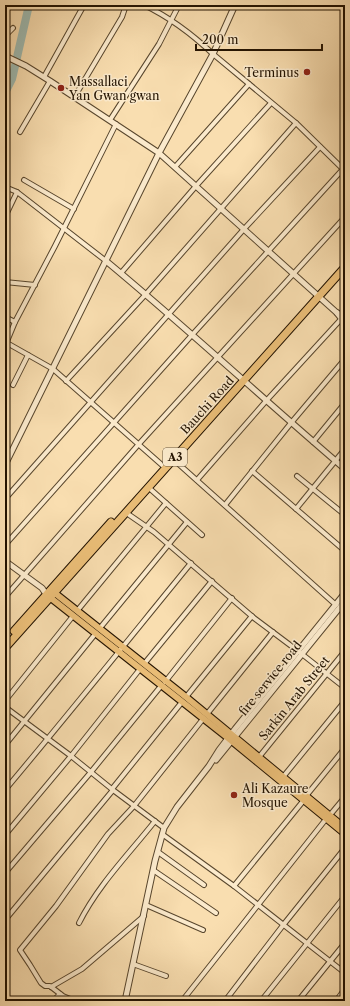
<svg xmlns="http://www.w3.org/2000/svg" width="350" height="1006" viewBox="0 0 350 1006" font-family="'Libre Caslon Text',serif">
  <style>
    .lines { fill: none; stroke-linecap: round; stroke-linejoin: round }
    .river { stroke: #9fbbb2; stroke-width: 8 }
    .minor-casing { stroke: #58462d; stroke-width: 6 }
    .tertiary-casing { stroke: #58462d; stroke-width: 7 }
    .primary-casing { stroke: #231301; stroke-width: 8 }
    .trunk-casing { stroke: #231301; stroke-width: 9 }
    .minor { stroke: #fbeacc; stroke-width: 4 }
    .tertiary { stroke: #fbeacc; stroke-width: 5 }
    .primary { stroke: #ecbf78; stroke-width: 6 }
    .trunk { stroke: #ecbf78; stroke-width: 7 }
    .poi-dot { fill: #8f2418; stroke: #fbeacc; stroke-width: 1.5 }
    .labels { text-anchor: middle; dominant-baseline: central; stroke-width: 3; stroke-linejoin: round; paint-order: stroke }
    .shield { fill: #fbeacc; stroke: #64543e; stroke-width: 1 }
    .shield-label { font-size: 11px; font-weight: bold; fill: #231301 }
    .poi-label { font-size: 12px; fill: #231301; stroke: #fbeacc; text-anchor: start }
    .street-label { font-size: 12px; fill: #231301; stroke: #fbeacc }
  </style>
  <rect width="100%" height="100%" fill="#f9deb0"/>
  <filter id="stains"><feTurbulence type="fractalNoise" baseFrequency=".005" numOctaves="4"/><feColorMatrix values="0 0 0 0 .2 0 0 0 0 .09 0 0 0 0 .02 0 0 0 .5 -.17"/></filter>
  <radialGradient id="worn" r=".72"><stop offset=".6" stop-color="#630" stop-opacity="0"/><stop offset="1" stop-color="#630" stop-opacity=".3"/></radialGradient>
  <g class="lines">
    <!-- river -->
    <path class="river" d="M5 93 12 79 29 5"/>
    <!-- minor casing -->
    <g class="minor-casing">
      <g id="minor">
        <path d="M144 5C169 17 193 35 213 54L296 123 345 171"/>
        <path d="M5 36 13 28"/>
        <path d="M44 77 84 5"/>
        <path d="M75 96 122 17 126 5"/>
        <path d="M110 120 159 44 179 5"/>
        <path d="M20 132 50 81"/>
        <path d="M175 167 249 84"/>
        <path d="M24 180 74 209"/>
        <path d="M5 187 17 192 106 261"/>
        <path d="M5 217 17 192"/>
        <path d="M121 273 196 186 271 103"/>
        <path d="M5 282 35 285"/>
        <path d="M5 317 15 322"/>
        <path d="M7 343 53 369 162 465"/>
        <path d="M5 346 15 322 55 246 116 124"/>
        <path d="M66 381 146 294 296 123"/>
        <path d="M13 385 28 355"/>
        <path d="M313 442 345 403"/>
        <path d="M173 459 336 605"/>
        <path d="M252 471 345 551"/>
        <path d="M297 476 345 515"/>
        <path d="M197 480 266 401 343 317"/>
        <path d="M148 487 202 535"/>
        <path d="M5 499 244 229 320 147"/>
        <path d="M225 505 291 423 345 359"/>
        <path d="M296 509 345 449"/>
        <path d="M125 512 154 532 254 618 298 651 345 688"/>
        <path d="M5 545 192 335 343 169"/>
        <path d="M5 597 138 445 345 217"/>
        <path d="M77 611 166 503"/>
        <path d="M100 628 187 522"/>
        <path d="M144 664 212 581"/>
        <path d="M165 682 232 598"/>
        <path d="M186 697 252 616"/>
        <path d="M5 701 73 616"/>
        <path d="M5 707 71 756 113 790 164 828"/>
        <path d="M207 714 273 632"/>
        <path d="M5 745 96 633"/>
        <path d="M259 757 345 651"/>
        <path d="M283 777 345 701"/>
        <path d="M112 789 182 702"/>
        <path d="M5 790C68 715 129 639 191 563"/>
        <path d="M306 796 345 748"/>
        <path d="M330 815 345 797"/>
        <path d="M162 834 234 886 345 973"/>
        <path d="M5 835 71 756 140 669"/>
        <path d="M158 852 204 885"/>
        <path d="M153 870 216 913"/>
        <path d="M5 873 91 772 161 686"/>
        <path d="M234 886 304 800"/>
        <path d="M146 905 203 930"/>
        <path d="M5 920 113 790"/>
        <path d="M79 923C98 885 129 854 155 821"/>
        <path d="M133 964 166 976"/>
        <path d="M51 987 82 969 144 916"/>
        <path d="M53 1001 60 994"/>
        <path d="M75 1001 63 996 50 986H45L41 983 30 965 20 950 56 906 108 834 134 806 203 719"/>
        <path d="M182 1001 326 819"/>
        <path d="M225 1001 284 924 345 848"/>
        <path d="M261 1001 345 896"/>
        <path d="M298 1001 345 943"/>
        <path d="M336 1001 345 989"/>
      </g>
    </g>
    <!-- tertiary casing -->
    <g class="tertiary-casing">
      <g id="tertiary">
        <path d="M5 56 26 66 50 81 159 153 336 312 345 318"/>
        <path d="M106 261C187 328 264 400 345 469"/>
        <path d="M337 313 345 323"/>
        <path d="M5 465 159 153 213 54 235 5"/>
        <path d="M5 561 42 588 46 594"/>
        <path d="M216 760 345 601"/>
        <path d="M125 1001 155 861 164 828 177 807 209 766 219 750 235 729 345 593"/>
      </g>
    </g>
    <!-- primary casing -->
    <g class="primary-casing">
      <g id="primary">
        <path d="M51 590 186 697 345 828"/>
        <path d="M47 595 228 738 345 834"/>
      </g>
    </g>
    <!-- trunk casing -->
    <g class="trunk-casing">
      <g id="trunk">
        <path d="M14 631 111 522"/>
        <path d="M5 648 345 267"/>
      </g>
    </g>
    <!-- minor -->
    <use href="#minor" class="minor"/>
    <!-- tertiary -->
    <use href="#tertiary" class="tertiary"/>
    <!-- primary -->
    <use href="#primary" class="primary"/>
    <!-- trunk -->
    <use href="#trunk" class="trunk"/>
  </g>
  <!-- markers -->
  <g class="poi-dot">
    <circle cx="307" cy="72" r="4"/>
    <circle cx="61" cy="88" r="4"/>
    <circle cx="234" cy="795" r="4"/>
  </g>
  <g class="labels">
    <!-- shield labels -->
    <rect class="shield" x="163" y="448" width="24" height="18" rx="3"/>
    <g class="shield-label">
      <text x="175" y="457">A3</text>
    </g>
    <!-- poi labels -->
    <g class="poi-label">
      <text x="299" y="72" text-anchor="end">Terminus</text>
      <text x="69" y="81">Massallaci<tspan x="69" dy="14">Yan Gwan gwan</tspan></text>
      <text x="242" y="788">Ali Kazaure<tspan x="242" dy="14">Mosque</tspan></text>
    </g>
    <!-- street labels -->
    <g class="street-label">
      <text transform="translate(207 405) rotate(-48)">Bauchi Road</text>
      <text transform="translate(270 678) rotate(-51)">fire service road</text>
      <text transform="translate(294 698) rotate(-51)">Sarkin Arab Street</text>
    </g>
  </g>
  <!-- margin -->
  <rect width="350" height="1006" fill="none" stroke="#f9deb0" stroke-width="20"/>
  <rect x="6" y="6" width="338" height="994" fill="none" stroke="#231301" stroke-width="2"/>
  <rect x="10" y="10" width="330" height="986" fill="none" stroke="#231301"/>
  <!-- scale -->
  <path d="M196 44v6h126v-6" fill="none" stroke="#231301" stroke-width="2"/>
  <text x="202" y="44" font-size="12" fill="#231301" stroke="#fbeacc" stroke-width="3" paint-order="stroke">200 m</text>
  <rect width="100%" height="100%" filter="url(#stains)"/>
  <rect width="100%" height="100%" fill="url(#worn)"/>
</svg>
